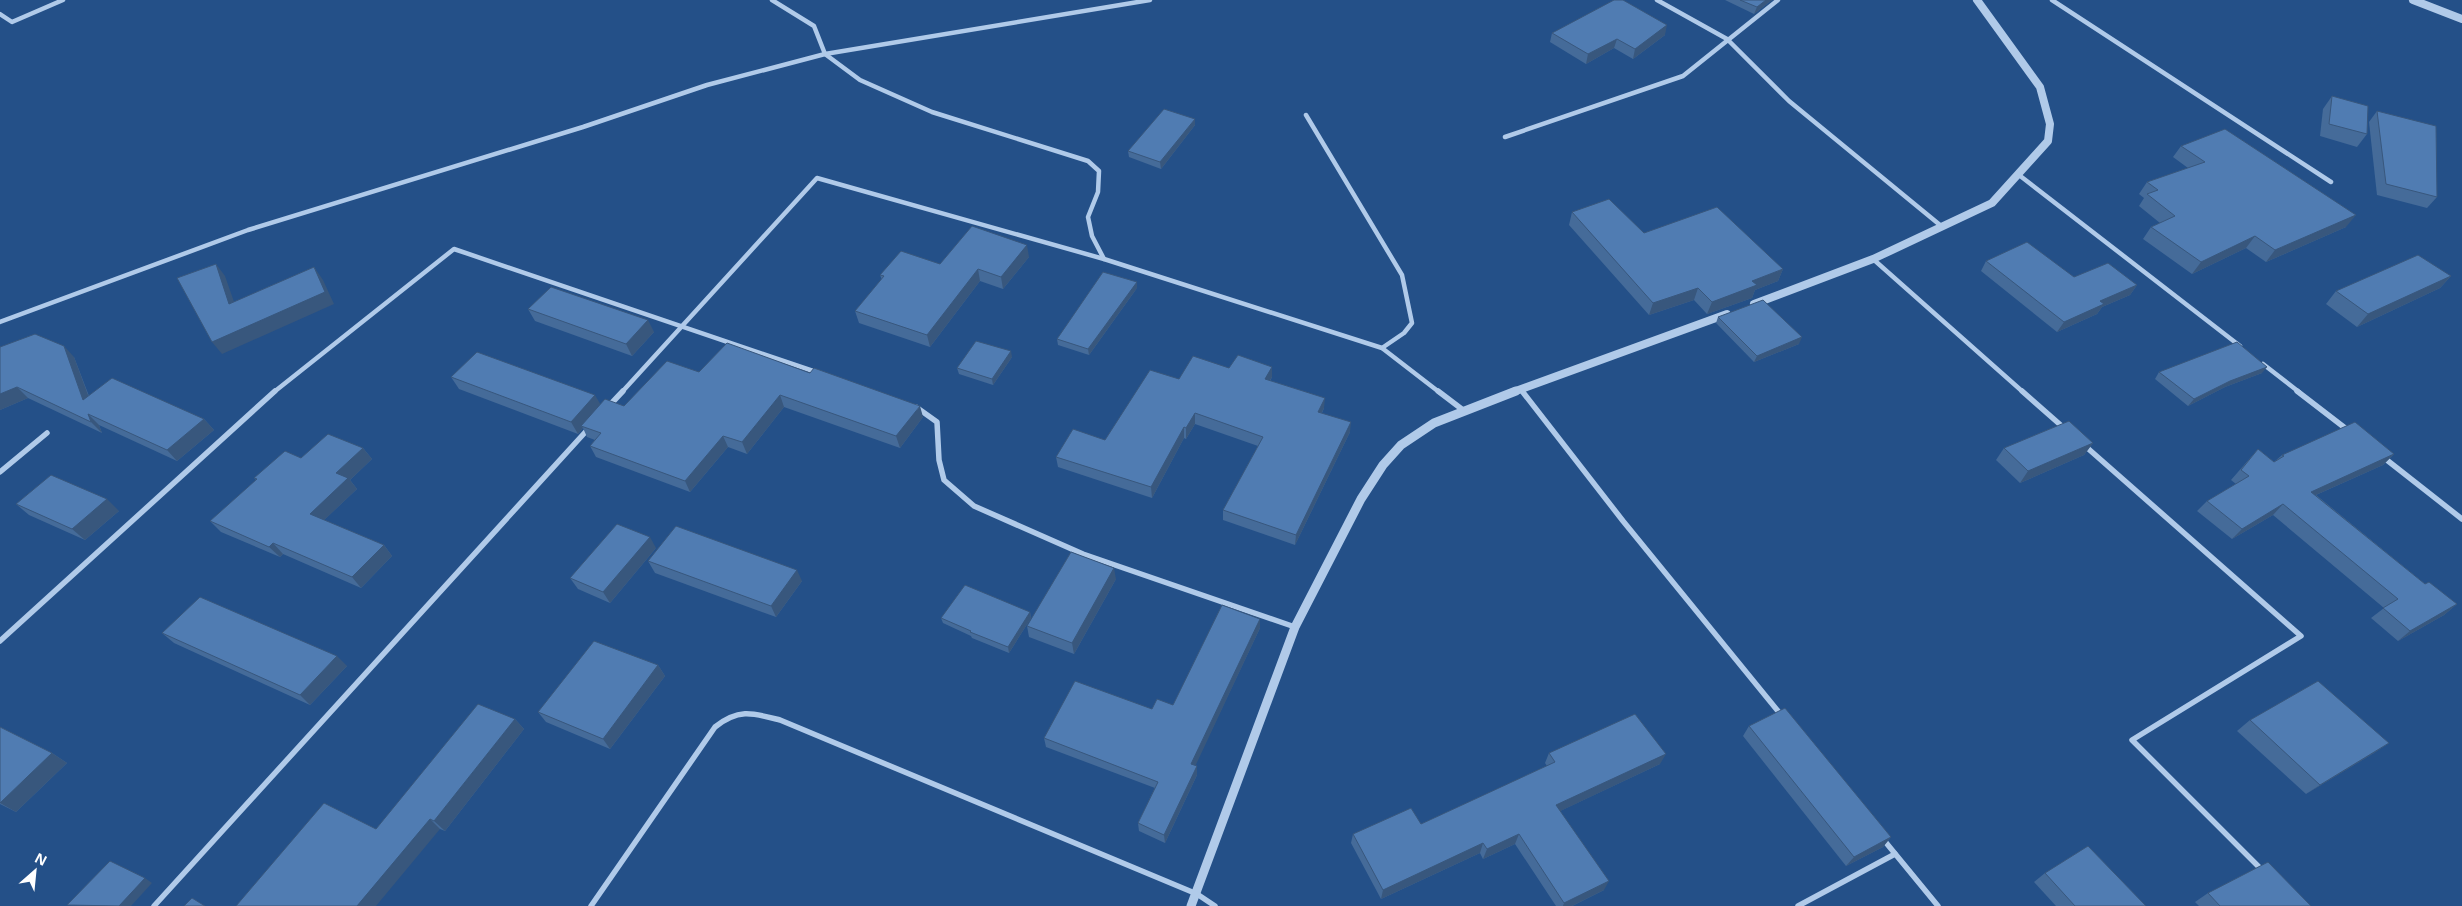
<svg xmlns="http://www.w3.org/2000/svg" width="2462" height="906" viewBox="0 0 2462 906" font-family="'Noto Sans',sans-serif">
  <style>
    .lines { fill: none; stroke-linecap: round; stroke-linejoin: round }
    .minor-far1 { stroke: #b0cae9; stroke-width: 4.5 }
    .minor { stroke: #b0cae9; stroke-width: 5.5 }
    .tertiary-far1 { stroke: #b0cae9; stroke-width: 8 }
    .tertiary { stroke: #b0cae9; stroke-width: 9 }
    .wall { fill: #456b99 }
    .shaded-wall { fill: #38577d }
    .building { fill: #507cb2; stroke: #38577d }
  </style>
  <rect width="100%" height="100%" fill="#245088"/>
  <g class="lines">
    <!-- minor-far1 -->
    <g class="minor-far1">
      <path d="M772 0 814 26 825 54 860 80 932 112 1088 161 1099 171 1098 192 1088 217 1092 236 1104 259"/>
      <path d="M1657 0 1727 39 1789 101 1940 225"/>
      <path d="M2052 0 2331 182"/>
      <path d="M0 14 12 22 63 0"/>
      <path d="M1306 115 1402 275 1412 323 1404 333 1382 348"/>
      <path d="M1505 137 1683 76 1778 0"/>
      <path d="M2019 175 2240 346"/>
      <path d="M1873 259 2023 392"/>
      <path d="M0 322 248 230 583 127 707 85 825 54 1150 0"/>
      <path d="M2263 364 2299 392"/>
      <path d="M1521 389 1523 392"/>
      <path d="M274 392 454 249 819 373"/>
      <path d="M622 392 817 178 1104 259 1382 348 1439 392"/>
    </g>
    <!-- minor -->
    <g class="minor">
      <path d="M1438 391 1463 410"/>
      <path d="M1522 391 1623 521 1782 716"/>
      <path d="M2022 391 2064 428"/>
      <path d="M2297 391 2349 431"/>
      <path d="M608 407 623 391"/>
      <path d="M916 407 937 422 939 460 944 480 974 506 1083 554 1295 627"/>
      <path d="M2084 445 2301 636 2132 740 2262 870"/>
      <path d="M2383 457 2462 519"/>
      <path d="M0 472 47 433"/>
      <path d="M0 641 275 391"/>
      <path d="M1883 839 1938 906"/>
      <path d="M154 906 589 428"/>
      <path d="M591 906 715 727C739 708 753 713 780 720L1197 894 1215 906"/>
      <path d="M1798 906 1895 854"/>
    </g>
    <!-- tertiary-far1 -->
    <g class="tertiary-far1">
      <path d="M2413 0 2462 19"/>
      <path d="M1754 304 1873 259 1992 203 2048 141 2050 124 2040 87 1977 0"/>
      <path d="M1513 392 1727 314"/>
    </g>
    <!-- tertiary -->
    <path class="tertiary" d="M1191 906 1295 627 1361 499 1383 465 1401 445 1434 423 1516 391"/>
  </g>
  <!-- wall -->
  <g class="wall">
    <path d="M1725 0H1772L1754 14Z"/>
    <path d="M1552 33 1665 35 1633 59 1614 48 1586 64 1550 42Z"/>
    <path d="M2332 96 2367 134 2357 147 2320 136 2323 109Z"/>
    <path d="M2377 111 2437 197 2427 208 2377 195 2369 122Z"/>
    <path d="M1195 119V125L1161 169 1129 157 1128 151Z"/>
    <path d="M2181 146 2346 227 2266 262 2246 248 2192 274 2143 239 2151 227 2160 223 2139 206 2144 198 2139 194 2147 182 2188 168 2173 157Z"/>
    <path d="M1572 212 1644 233 1783 269 1778 281 1755 290 1752 298 1707 314 1694 300 1649 315 1569 225Z"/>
    <path d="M1029 257 1003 289 980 281 930 347 859 323 855 311 882 280 880 275Z"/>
    <path d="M1986 261 2074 277 2137 285 2130 295 2102 307 2097 314 2057 332 1981 271Z"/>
    <path d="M2451 276 2440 288 2357 327 2326 304 2336 291Z"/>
    <path d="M1137 288 1089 355 1058 345 1057 339Z"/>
    <path d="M528 309 654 332 632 356 535 321Z"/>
    <path d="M1718 317 1799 344 1754 362 1716 323Z"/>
    <path d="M0 347 74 357 89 396 204 419 214 430 177 461 99 425 102 433 28 398 0 410Z"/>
    <path d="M1012 357 993 385 959 374 957 368Z"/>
    <path d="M1229 368 1272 377 1270 381 1324 408 1322 413 1350 432 1295 545 1223 520V510L1258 446 1195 424 1186 439 1184 438 1152 498 1058 467 1056 457 1105 440 1179 379Z"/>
    <path d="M699 372 923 417 900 448 784 407 747 454 728 447 690 492 596 457 590 446 595 440 587 437 583 428 578 434 459 389 451 377 600 405 624 406Z"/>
    <path d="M2159 372 2262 373 2225 387 2188 406 2155 379Z"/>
    <path d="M2093 443 2084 455 2020 483 1996 460 2004 448Z"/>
    <path d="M363 448 372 459 350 480 357 489 324 520 384 545 392 556 361 588 283 554 280 557 221 532 210 521 256 480 254 478 301 458Z"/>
    <path d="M2258 449 2274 462 2282 455 2394 454 2383 465 2316 495 2425 584 2457 604 2444 615 2398 641 2371 618 2384 608 2273 515 2232 539 2197 511 2207 501 2236 484 2231 480Z"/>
    <path d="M16 504 119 511 85 540 29 515Z"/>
    <path d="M656 548 610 603 578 589 570 578Z"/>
    <path d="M648 561 802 581 776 617 655 573Z"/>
    <path d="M1116 579 1074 654 1029 637 1027 626Z"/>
    <path d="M1030 612 1031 618 1009 653 972 638 971 636 943 623 941 618Z"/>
    <path d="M1260 619V628L1195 765 1197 775 1165 843 1139 831 1138 823 1155 788 1046 747 1044 738 1152 709 1173 705Z"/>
    <path d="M162 633 347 666 310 705 174 643Z"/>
    <path d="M658 665 665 676 610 749 546 722 538 712Z"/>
    <path d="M515 719 524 729 445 831 440 829H376Z"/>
    <path d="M2250 720 2389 743 2374 753 2306 794 2237 731Z"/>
    <path d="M1749 726 1891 837 1883 847 1846 866 1743 736Z"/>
    <path d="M0 727 52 753 67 763 16 812 0 804Z"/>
    <path d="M1549 753 1660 764 1560 811 1604 890 1572 906H1556L1515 844 1483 859 1480 853 1381 899 1351 843 1353 834 1421 824 1547 766 1545 763Z"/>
    <path d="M2045 873 2146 906H2056L2034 882Z"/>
    <path d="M2208 893 2311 906H2199L2195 902Z"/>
  </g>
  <!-- shaded-wall -->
  <g class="shaded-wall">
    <path d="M1766 0H1772L1754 14 1757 7Z"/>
    <path d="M1667 25 1665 35 1633 59 1635 49Z"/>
    <path d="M1617 39 1614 48 1586 64 1588 54Z"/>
    <path d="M1195 119V125L1161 169 1160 162Z"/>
    <path d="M2356 215 2346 227 2266 262 2275 250Z"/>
    <path d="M2255 236 2246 248 2192 274 2201 262Z"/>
    <path d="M1027 245 1029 257 1003 289 1001 277Z"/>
    <path d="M216 264 225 276 239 316 229 304Z"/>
    <path d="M314 267 323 280 334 304 222 354 212 342Z"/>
    <path d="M978 269 980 281 930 347 927 335Z"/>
    <path d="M1783 269 1778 281 1755 290 1752 298 1707 314 1712 302 1752 281Z"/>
    <path d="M2451 276 2440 288 2357 327 2368 314Z"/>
    <path d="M1137 282V288L1089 355 1088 349Z"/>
    <path d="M2137 285 2130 295 2102 307 2097 314 2057 332 2064 322 2100 301Z"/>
    <path d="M1698 288 1694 300 1649 315 1653 303Z"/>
    <path d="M648 320 654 332 632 356 626 344Z"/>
    <path d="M1802 337 1799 344 1754 362 1757 356Z"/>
    <path d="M64 346 74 357 94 411 83 400Z"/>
    <path d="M1011 351 1012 357 993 385 992 379Z"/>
    <path d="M1272 367V377L1264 390 1265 379Z"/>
    <path d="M2267 367 2262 373 2225 387 2188 406 2194 399 2230 381Z"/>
    <path d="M17 387 28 398 0 410V394Z"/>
    <path d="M595 395 602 407 581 426 583 428 578 434 571 422Z"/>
    <path d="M780 395 784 407 747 454 742 442Z"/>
    <path d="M1325 398 1324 408 1317 422 1318 412Z"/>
    <path d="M920 406 923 417 900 448 896 436Z"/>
    <path d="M1195 413V424L1186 439V428Z"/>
    <path d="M88 414 99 425 102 433 91 422Z"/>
    <path d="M204 419 214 430 177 461 167 450Z"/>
    <path d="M1351 422 1350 432 1295 545 1296 535Z"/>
    <path d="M1184 427V438L1152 498 1151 487Z"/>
    <path d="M723 436 728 447 690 492 685 481Z"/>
    <path d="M2093 443 2084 455 2020 483 2028 471Z"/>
    <path d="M363 448 372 459 350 480 357 489 319 525 310 514 336 473Z"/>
    <path d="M2394 454 2383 465 2300 502 2311 492Z"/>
    <path d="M107 499 119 511 85 540 72 529Z"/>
    <path d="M2283 504 2273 515 2232 539 2242 529Z"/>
    <path d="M650 537 656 548 610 603 603 592Z"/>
    <path d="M273 543 283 554 280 557 269 547Z"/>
    <path d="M384 545 392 556 361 588 352 577Z"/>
    <path d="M1114 568 1116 579 1074 654 1072 643Z"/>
    <path d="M797 570 802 581 776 617 771 606Z"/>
    <path d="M2457 604 2444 615 2398 641 2410 631Z"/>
    <path d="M1030 612 1031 618 1009 653 1008 647Z"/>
    <path d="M1260 619V628L1192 773 1191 764Z"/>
    <path d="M337 656 347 666 310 705 300 695Z"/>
    <path d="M658 665 665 676 610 749 603 739Z"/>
    <path d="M515 719 524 729 445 831 434 821Z"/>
    <path d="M2389 743 2374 753 2306 794 2320 785Z"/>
    <path d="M52 753 67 763 16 812 0 803Z"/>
    <path d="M1666 754 1660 764 1552 815 1556 805Z"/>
    <path d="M1197 766V775L1165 843 1164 835Z"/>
    <path d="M430 819 440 829 376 906H357Z"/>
    <path d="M1519 834 1515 844 1483 859 1487 849Z"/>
    <path d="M1891 837 1883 847 1846 866 1854 857Z"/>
    <path d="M1483 843 1480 853 1381 899 1383 890Z"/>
    <path d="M145 878 152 883 131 906H119Z"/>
    <path d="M1609 881 1604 890 1572 906H1563L1564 903Z"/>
  </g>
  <!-- building -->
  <g class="building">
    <path d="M1614 0H1623L1667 25 1635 49 1617 39 1588 54 1552 33Z"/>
    <path d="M1740 0H1766L1757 7Z"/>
    <path d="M2332 96 2368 106 2367 134 2329 124Z"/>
    <path d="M1164 109 1195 119 1160 162 1128 151Z"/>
    <path d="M2377 111 2436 126 2437 197 2386 184Z"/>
    <path d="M2225 129 2356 215 2275 250 2255 236 2201 262 2151 227 2175 216 2147 194 2158 190 2147 182 2205 162 2181 146Z"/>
    <path d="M1609 199 1644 233 1717 207 1783 269 1752 281 1757 285 1712 302 1698 288 1653 303 1572 212Z"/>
    <path d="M972 226 1027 245 1001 277 978 269 927 335 855 311 884 276 880 275 901 251 940 264Z"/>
    <path d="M2027 242 2074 277 2108 263 2137 285 2100 301 2104 304 2064 322 1986 261Z"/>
    <path d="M2418 255 2451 276 2368 314 2336 291Z"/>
    <path d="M216 264 229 304 314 267 325 292 212 342 177 278Z"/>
    <path d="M1103 272 1137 282 1088 349 1057 339Z"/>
    <path d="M551 287 648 320 626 344 528 309Z"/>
    <path d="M1763 300 1802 337 1757 356 1718 317Z"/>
    <path d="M35 334 64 346 83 400 112 378 204 419 167 450 88 414 91 422 17 387 0 394V347Z"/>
    <path d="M976 341 1011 351 992 379 957 368Z"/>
    <path d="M2237 342 2267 367 2230 381 2194 399 2159 372Z"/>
    <path d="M727 343 810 373 814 368 920 406 896 436 780 395 742 442 723 436 685 481 590 446 601 433 581 426 605 399 624 406 667 361 699 372Z"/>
    <path d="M477 352 595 395 571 422 451 377Z"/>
    <path d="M1238 355 1272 367 1265 379 1325 398 1318 412 1351 422 1296 535 1223 510 1263 437 1195 413 1186 428 1184 427 1151 487 1056 457 1073 429 1105 440 1150 370 1179 379 1193 356 1229 368Z"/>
    <path d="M2069 421 2093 443 2028 471 2004 448Z"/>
    <path d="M2355 422 2394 454 2311 492 2425 584 2429 582 2457 604 2410 631 2383 608 2398 599 2283 504 2242 529 2207 501 2249 476 2241 470 2258 449 2274 462 2284 456 2282 455Z"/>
    <path d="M328 434 363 448 336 473 348 478 310 514 384 545 352 577 273 543 269 547 210 521 257 479 254 478 285 451 301 458Z"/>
    <path d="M51 475 107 499 72 529 16 504Z"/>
    <path d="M617 524 650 537 603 592 570 578Z"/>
    <path d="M676 526 797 570 771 606 648 561Z"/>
    <path d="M1071 552 1114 568 1072 643 1027 626Z"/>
    <path d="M965 585 1030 612 1008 647 970 632 971 631 941 618Z"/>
    <path d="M200 597 337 656 300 695 162 633Z"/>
    <path d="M1222 605 1260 619 1191 764 1197 766 1164 835 1138 823 1158 782 1044 738 1075 681 1152 709 1157 699 1173 705Z"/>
    <path d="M594 641 658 665 603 739 538 712Z"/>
    <path d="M2318 681 2389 743 2320 785 2250 720Z"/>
    <path d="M478 704 515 719 434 821 430 819 357 906H236L324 803 376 829Z"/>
    <path d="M1785 708 1891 837 1854 857 1749 726Z"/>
    <path d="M1635 714 1666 754 1556 805 1609 881 1564 903 1519 834 1487 849 1483 843 1383 890 1353 834 1411 808 1421 824 1555 762 1549 753Z"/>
    <path d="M0 727 52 753 0 803Z"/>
    <path d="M2088 846 2146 906H2075L2045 873Z"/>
    <path d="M110 861 145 878 119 906 67 905Z"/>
    <path d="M2268 862 2311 906H2220L2208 893Z"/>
    <path d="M192 898 205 906H184Z"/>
  </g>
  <!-- north arrow -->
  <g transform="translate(35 871) rotate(27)" stroke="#245088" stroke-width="4" paint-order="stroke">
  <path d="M0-4L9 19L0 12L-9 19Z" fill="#ffffff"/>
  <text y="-8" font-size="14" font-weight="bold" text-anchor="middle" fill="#ffffff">N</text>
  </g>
</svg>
